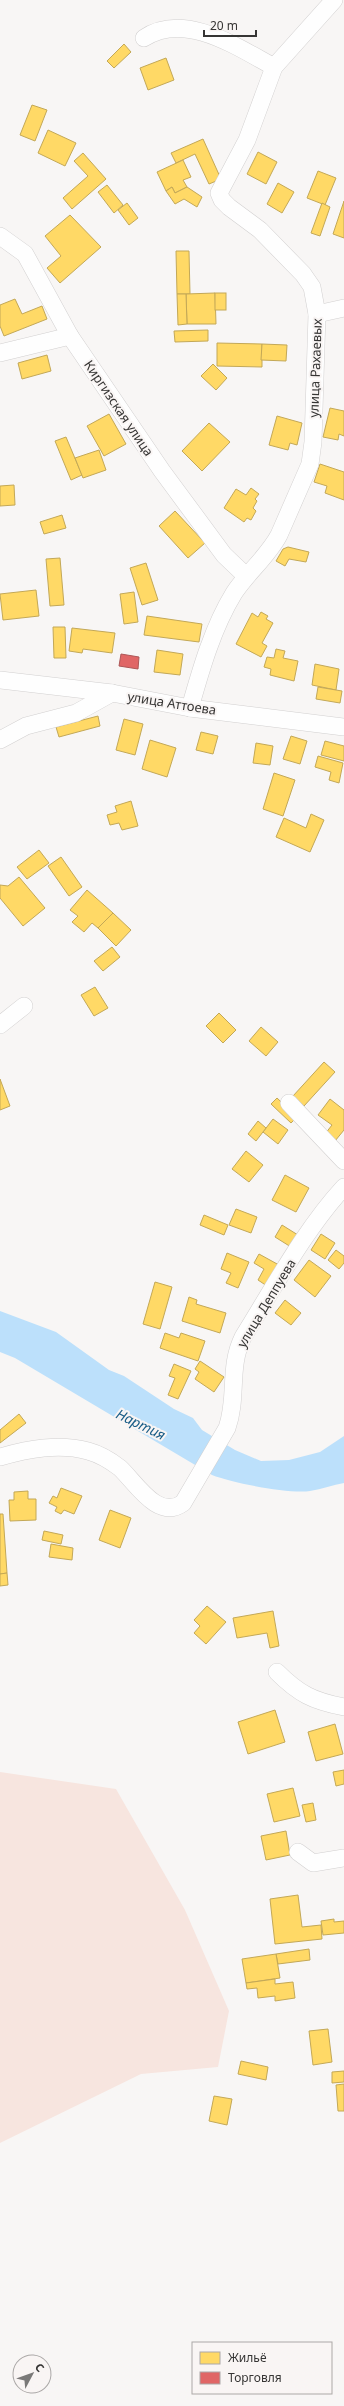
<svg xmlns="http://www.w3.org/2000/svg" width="344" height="2406" viewBox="0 0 344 2406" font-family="'Noto Sans',sans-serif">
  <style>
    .green { fill: #f7e5df }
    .water { fill: #bce0fb }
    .homes { fill: #ffd966; stroke: #c3a857 }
    .shops { fill: #e06666; stroke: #ad5757 }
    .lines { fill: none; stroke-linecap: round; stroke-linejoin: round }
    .minor-casing { stroke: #d2d0d0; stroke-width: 18 }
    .minor { stroke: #fefefe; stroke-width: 17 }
    .labels { text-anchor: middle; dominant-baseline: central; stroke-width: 4; stroke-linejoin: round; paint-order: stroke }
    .street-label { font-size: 13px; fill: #363534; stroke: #f9f5f4 }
    .water-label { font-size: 14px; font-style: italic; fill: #195d87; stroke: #f9f5f4 }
  </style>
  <rect width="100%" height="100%" fill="#f8f6f5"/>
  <!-- green -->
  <path class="green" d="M0 1772 116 1789 185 1910 229 2011 218 2067 141 2074 0 2143Z"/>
  <!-- water -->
  <path class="water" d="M0 1311 56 1332 109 1370 124 1376 174 1409 193 1418 202 1430 235 1450 261 1461 289 1460 320 1452 344 1436V1483C333 1485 322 1489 310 1491 289 1494 232 1483 212 1475L15 1358 0 1352Z"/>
  <!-- homes -->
  <g class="homes">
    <path d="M124 44 131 52 114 68 107 61Z"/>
    <path d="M166 58 174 80 148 90 140 68Z"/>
    <path d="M32 105 47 110 35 141 20 135Z"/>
    <path d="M48 130 76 143 65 166 38 153Z"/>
    <path d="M203 139 221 179 209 184 195 154 176 163 171 153Z"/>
    <path d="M258 152 277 162 266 184 247 174Z"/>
    <path d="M83 153 106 179 72 209 63 198 88 176 74 161Z"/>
    <path d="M183 160 191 177 183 180 187 187 175 193 172 187 166 191 157 172Z"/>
    <path d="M318 171 336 178 325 205 307 198Z"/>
    <path d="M278 183 294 192 282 213 267 204Z"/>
    <path d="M107 185 123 205 114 213 98 192Z"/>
    <path d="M172 187 175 193 187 187 202 197 197 207 184 199 175 204 166 191Z"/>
    <path d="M344 201V238L333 234Z"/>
    <path d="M127 203 138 218 129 225 118 210Z"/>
    <path d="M322 203 330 207 320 236 311 233Z"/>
    <path d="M70 215 101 247 60 283 47 268 61 256 45 236Z"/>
    <path d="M176 251H189L190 294H177Z"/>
    <path d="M215 293 216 324H187L186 294Z"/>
    <rect x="215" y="293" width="11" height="17"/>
    <path d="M177 294H186L187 324 178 325Z"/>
    <path d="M15 299 22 314 42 306 47 319 4 336 0 326V305Z"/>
    <path d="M208 330V341L175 342 174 331Z"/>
    <path d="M217 343 262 344V367L217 366Z"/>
    <path d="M262 344 287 345 286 361 261 360Z"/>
    <path d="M47 355 51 371 22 379 18 363Z"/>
    <path d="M213 364 227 378 216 390 201 376Z"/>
    <path d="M330 408 344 411V436L339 434 338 440 323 437Z"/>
    <path d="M109 414 126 444 104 456 87 426Z"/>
    <path d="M277 416 302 423 297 445 290 443 288 450 269 445Z"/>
    <path d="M209 423 230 442 202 471 182 451Z"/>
    <path d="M66 437 82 475 71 480 55 441Z"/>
    <path d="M99 450 106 470 83 478 75 458Z"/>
    <path d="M320 464 344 472V500L325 493 327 486 314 482Z"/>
    <path d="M14 485 15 505 0 506V486Z"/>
    <path d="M251 488 259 494 255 499 257 501 253 508 256 511 251 520 247 518 244 522 224 508 236 489 246 495Z"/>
    <path d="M175 511 205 543 188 558 159 526Z"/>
    <path d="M62 515 66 528 44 534 40 522Z"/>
    <path d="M288 547 309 552 306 562 289 559 285 566 276 561 283 549Z"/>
    <path d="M60 558 64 605 50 606 46 559Z"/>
    <path d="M146 563 158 600 142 605 130 568Z"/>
    <path d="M36 590 39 616 3 620 0 594Z"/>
    <path d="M134 592 138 622 124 624 120 594Z"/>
    <path d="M261 612 268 616 266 619 273 623 262 643 267 646 261 657 236 644 252 613 258 617Z"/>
    <path d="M147 616 202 624 199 642 144 635Z"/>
    <path d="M53 627H65L66 658H54Z"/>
    <path d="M72 628 115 633 112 653 83 649 82 653 69 651Z"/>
    <path d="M276 649 285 651 283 658 298 661 294 681 270 675 271 669 264 667 267 657 274 658Z"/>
    <path d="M157 650 183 654 180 675 154 672Z"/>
    <path d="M315 664 339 669 336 690 312 685Z"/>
    <path d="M318 687 342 691 340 703 316 699Z"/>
    <path d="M98 716 100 726 59 737 56 727Z"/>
    <path d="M124 719 143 724 135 755 116 750Z"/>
    <path d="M201 732 218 736 213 754 196 750Z"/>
    <path d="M291 736 307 741 300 764 283 759Z"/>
    <path d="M150 740 176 748 167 777 142 769Z"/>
    <path d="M325 741 344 746V761L321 755Z"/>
    <path d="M256 743 273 746 270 765 253 763Z"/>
    <path d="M318 756 343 763 339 783 329 780 331 772 315 767Z"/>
    <path d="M274 773 295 780 283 816 263 809Z"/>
    <path d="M131 801 138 826 122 830 119 823 110 825 107 815 117 812 115 806Z"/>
    <path d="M311 814 324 820 310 852 276 837 284 818 306 828Z"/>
    <path d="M39 850 49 863 27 879 17 867Z"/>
    <path d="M61 857 82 887 69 896 48 866Z"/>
    <path d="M19 877 45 908 23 926 0 898V885L8 886Z"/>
    <path d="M87 890 113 913 98 928 92 923 84 932 72 922 78 916 70 910Z"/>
    <path d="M113 913 131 930 116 946 98 928Z"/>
    <path d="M112 947 120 957 103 971 94 961Z"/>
    <path d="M95 987 108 1008 94 1016 81 995Z"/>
    <path d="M219 1013 236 1030 223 1043 206 1026Z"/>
    <path d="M261 1027 278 1042 266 1056 249 1041Z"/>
    <path d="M324 1062 335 1072 304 1106 293 1096Z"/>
    <path d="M0 1079 10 1106 0 1110Z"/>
    <path d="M277 1098 297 1117 291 1123 271 1104Z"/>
    <path d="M330 1099 344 1110V1130L335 1141 325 1134 332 1125 318 1115Z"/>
    <path d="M273 1119 288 1130 278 1144 263 1132Z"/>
    <path d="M258 1121 266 1128 256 1141 248 1134Z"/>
    <path d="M246 1151 263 1165 249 1182 232 1169Z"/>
    <path d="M285 1175 309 1188 296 1212 272 1200Z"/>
    <path d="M236 1209 257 1217 251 1233 229 1225Z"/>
    <path d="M204 1215 228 1225 224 1235 200 1225Z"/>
    <path d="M282 1225 298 1235 291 1247 275 1237Z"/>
    <path d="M321 1234 335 1243 325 1259 311 1250Z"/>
    <path d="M336 1250 344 1256V1263L339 1269 328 1260Z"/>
    <path d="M227 1253 249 1262 238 1288 226 1283 231 1273 221 1269Z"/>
    <path d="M259 1254 279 1265 267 1286 258 1280 264 1269 254 1263Z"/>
    <path d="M309 1260 331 1276 315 1297 294 1280Z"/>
    <path d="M155 1282 172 1287 160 1329 143 1324Z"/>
    <path d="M189 1297 197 1300 196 1304 226 1313 220 1333 182 1321Z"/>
    <path d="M285 1300 301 1313 291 1325 275 1313Z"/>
    <path d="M165 1333 179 1338 181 1333 205 1341 198 1361 160 1348Z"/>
    <path d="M200 1361 224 1377 214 1392 195 1379 199 1372 195 1369Z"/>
    <path d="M174 1364 191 1371 178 1399 168 1395 175 1378 169 1376Z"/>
    <path d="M19 1414 26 1423 0 1443V1430Z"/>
    <path d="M61 1488 82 1496 74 1514 64 1510 61 1514 55 1511 57 1507 49 1503 53 1496 57 1498Z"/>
    <path d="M28 1491V1499H36V1520L10 1521 9 1500H14V1492Z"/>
    <path d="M110 1510 131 1518 120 1548 99 1540Z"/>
    <path d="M0 1514H3L7 1573 0 1574Z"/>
    <path d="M44 1531 63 1535 61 1544 42 1540Z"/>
    <path d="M51 1544 73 1548 72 1560 49 1557Z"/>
    <path d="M7 1573 8 1585 0 1586V1574Z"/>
    <path d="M207 1606 226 1622 206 1644 194 1633 200 1626 194 1620Z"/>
    <path d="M273 1611 279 1646 270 1648 267 1633 237 1638 233 1618Z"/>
    <path d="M275 1710 285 1742 248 1754 238 1722Z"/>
    <path d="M335 1724 343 1754 316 1761 308 1732Z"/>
    <path d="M344 1770V1784L336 1786 333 1772Z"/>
    <path d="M293 1788 300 1816 274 1822 267 1794Z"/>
    <path d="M313 1803 316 1820 306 1822 302 1805Z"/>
    <path d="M286 1831 290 1855 266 1860 261 1836Z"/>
    <path d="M298 1895 302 1927 321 1925 322 1939 275 1944 270 1899Z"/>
    <path d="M334 1919V1922L344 1921V1933L323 1935 321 1921Z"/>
    <path d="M309 1949 310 1960 278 1964 276 1954Z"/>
    <path d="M276 1954 280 1978 246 1983 242 1959Z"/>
    <path d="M275 1979V1984L293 1982 295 1998 275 2001V1996L258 1998 257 1988 247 1989 246 1983Z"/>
    <path d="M328 2029 332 2062 313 2065 309 2031Z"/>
    <path d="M241 2061 268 2067 266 2080 238 2074Z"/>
    <path d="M344 2071V2082L332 2083V2072Z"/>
    <path d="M344 2084V2111H338L336 2085Z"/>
    <path d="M214 2096 232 2099 227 2125 209 2121Z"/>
  </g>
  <!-- shops -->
  <path class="shops" d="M121 654 139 657 138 669 119 666Z"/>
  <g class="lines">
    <!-- minor casing -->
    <g class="minor-casing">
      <g id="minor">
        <path d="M144 38C185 11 237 47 274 67"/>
        <path d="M0 236 25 254 70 336 162 471 224 555 246 576"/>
        <path d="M317 314 344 308"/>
        <path d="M0 353 70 336"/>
        <path d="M0 680 112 693 190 708 344 727"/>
        <path d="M190 708C201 669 213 627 234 593 248 572 268 556 279 535L310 464 313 442 317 314 312 287 303 274 260 230 229 207 222 200 219 193 247 140 274 67 334 0"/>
        <path d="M0 740 26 726 76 713 112 693"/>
        <path d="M0 1025 24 1006"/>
        <path d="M289 1103 344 1161"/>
        <path d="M0 1457C28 1449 59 1443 88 1451 99 1454 111 1461 120 1468 136 1483 158 1521 183 1503L227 1428C238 1397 228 1367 243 1337 273 1289 305 1229 344 1187"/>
        <path d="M277 1672C299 1694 313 1701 344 1707"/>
        <path d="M298 1852 313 1863 344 1858"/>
      </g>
    </g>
    <!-- minor -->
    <use href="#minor" class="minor"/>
  </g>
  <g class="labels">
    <!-- street labels -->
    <g class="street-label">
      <text transform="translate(315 368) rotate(-88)">улица Рахаевых</text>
      <text transform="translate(119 408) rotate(56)">Киргизская улица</text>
      <text transform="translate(172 703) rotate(9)">улица Аттоева</text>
      <text transform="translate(266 1303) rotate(-59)">улица Деппуева</text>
    </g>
    <!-- water labels -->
    <g class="water-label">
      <text transform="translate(141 1424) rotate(26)">Нартия</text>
    </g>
  </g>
  <!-- legend -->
  <rect x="192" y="2342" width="140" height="52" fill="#f9f5f4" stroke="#aba8a7"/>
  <rect x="200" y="2352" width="20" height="12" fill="#ffd966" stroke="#aba8a7"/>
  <text x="228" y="2362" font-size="12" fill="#363534">Жильё</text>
  <rect x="200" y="2372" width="20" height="12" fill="#e06666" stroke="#aba8a7"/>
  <text x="228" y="2382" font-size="12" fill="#363534">Торговля</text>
  <!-- north arrow -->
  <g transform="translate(32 2374) rotate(49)"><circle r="19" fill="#f9f5f4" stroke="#aba8a7"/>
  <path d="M0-3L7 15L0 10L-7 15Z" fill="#7a7978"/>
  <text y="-6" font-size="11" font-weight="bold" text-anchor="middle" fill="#363534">С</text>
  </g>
  <!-- scale -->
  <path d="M204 30v6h52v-6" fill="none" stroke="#363534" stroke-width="2"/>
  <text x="210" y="30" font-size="12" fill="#363534" stroke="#f9f5f4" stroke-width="3" paint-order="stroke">20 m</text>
</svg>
